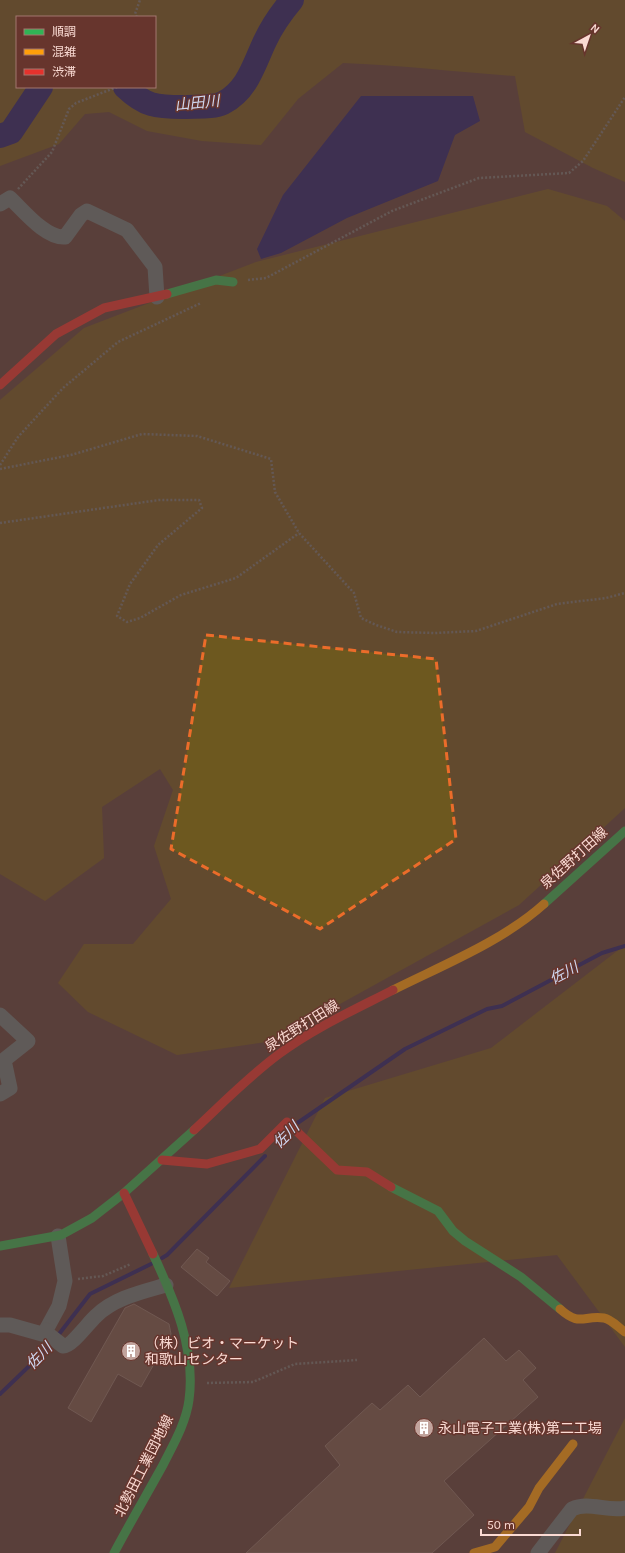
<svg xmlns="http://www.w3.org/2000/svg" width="625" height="1553" viewBox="0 0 625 1553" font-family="Karla,'Noto Sans JP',sans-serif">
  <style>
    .green { fill: #6d581f; fill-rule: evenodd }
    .water { fill: #1d1d6e }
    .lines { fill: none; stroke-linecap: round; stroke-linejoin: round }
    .stream { stroke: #1d1d6e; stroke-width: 4 }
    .river { stroke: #1d1d6e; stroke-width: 24 }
    .building { fill: #745a4e; stroke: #8b756d }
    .path { stroke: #717575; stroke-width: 2.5; stroke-dasharray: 2 2; stroke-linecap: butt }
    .street { stroke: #677a7c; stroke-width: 15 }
    .fast { stroke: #30b455; stroke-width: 9 }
    .slow { stroke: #ff9f0a; stroke-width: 9 }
    .jam { stroke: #e5322d; stroke-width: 9 }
    .marked { fill: none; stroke: #eb6c2a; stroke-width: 3; stroke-dasharray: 8 5; stroke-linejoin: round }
    .labels { text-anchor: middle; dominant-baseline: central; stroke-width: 3; stroke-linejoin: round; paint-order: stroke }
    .street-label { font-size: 14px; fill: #fadad3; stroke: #67352d }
    .poi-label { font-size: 14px; fill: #fadad3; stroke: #67352d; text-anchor: start }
    .water-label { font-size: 15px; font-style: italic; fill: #cfd7f0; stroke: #67352d }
  </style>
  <rect width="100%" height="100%" fill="#5a3f3a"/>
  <!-- green -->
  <g class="green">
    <path d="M0 0H625V182L593 168 525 132 515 76C457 72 400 65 343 63L298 99 261 145 202 141 147 131 109 112 85 114 59 144 0 166ZM17 17H155V87H17Z"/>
    <path d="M548 189 607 206 625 221V808L519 905 273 1041 177 1055 88 1012 58 983 84 944H133L171 899 154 846 173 790 160 769 102 807 104 858 45 901 0 874V400L84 328 256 262Z"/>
    <path d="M625 945V1347L557 1255 229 1288 325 1098 491 1048Z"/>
    <path d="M625 1418V1553H555Z"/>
  </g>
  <!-- water -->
  <path class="water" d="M361 96H473L480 121 455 135 438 181 347 218 281 253 261 259 257 249 283 195Z"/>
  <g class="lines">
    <!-- stream -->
    <g class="stream">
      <path d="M296 1124 405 1049 487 1009 502 1006 602 953 625 946"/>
      <path d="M162 1258 167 1255 265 1156"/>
      <path d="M0 1394 49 1347 90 1294 151 1264"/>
    </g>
    <!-- river -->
    <g class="river">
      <path d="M125 87C145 106 156 107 183 107 195 106 213 108 223 103 248 90 254 64 265 41 272 26 281 13 292 0"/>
      <path d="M0 136 11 132 41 87"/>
    </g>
  </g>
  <!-- building -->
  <g class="building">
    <path d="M197 1249 209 1258 206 1262 230 1281 217 1296 181 1267Z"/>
    <path d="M134 1304 169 1324 171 1334 141 1387 118 1374 91 1422 68 1408 125 1308Z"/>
    <path d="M484 1338 506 1361 519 1350 536 1368 523 1380 538 1397 444 1481 474 1515 432 1553H246L340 1465 325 1446 372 1403 380 1410 408 1385 420 1397Z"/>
  </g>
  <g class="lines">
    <!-- path -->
    <g class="path">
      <path d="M137 17 135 14 140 0"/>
      <path d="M18 189 52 152 69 109 76 103 117 87"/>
      <path d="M248 280 266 278 392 211 479 178 569 173 583 161 625 97"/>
      <path d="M0 465 18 437 63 388 118 342 201 303"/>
      <path d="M0 469 71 455 142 434 197 436 271 459 275 492 299 533 354 593 361 618 376 625 397 632 435 633 476 631 557 604 606 598 625 593"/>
      <path d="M0 523 159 500H199L202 508 158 545 130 584 117 616 127 622 140 618 181 595 236 578 299 533"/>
      <path d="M78 1279 103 1276 131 1264"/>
      <path d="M207 1383 253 1382 295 1364 357 1360"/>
    </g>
    <!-- street -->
    <g class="street">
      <path d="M0 204 10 198C23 210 46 239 65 237L81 215 87 211 127 230 155 267 157 297"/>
      <path d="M0 1015 28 1041 4 1060 10 1088 0 1094"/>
      <path d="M58 1236 65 1281 59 1306 46 1330 49 1335 63 1346C71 1347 89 1322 96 1316 114 1298 142 1292 166 1285"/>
      <path d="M0 1325H10L42 1334 46 1330"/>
      <path d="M538 1553 572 1509C589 1501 607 1512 625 1508"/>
    </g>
    <!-- fast -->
    <g class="fast">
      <path d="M167 294 216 280 233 282"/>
      <path d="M544 904 625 831"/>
      <path d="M391 1187 438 1211 453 1231 465 1241 521 1277 560 1309"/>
      <path d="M0 1246 61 1235 92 1218 124 1193 194 1130"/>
      <path d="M114 1553C130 1523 147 1494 163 1465 173 1445 186 1423 189 1400 196 1349 174 1299 153 1254"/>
    </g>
    <!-- slow -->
    <g class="slow">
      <path d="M393 990C443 965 503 941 544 904"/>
      <path d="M560 1309C580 1327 583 1315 604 1318 611 1319 619 1328 625 1332"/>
      <path d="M474 1553 495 1547 529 1507 539 1488 573 1444"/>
    </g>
    <!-- jam -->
    <g class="jam">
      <path d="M0 385 56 334 104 308 167 294"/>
      <path d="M194 1130C222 1104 248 1077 279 1054 314 1028 354 1010 393 990"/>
      <path d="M162 1160 207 1164 260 1149 287 1122 337 1170 367 1172 391 1187"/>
      <path d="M124 1193 153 1254"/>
    </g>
  </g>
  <!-- marked area -->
  <path d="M0 0H625V1553H0ZM206 635 436 659 456 839 320 929 171 849Z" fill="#5a3f3a" fill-opacity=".55" fill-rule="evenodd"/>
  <path class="marked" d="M206 635 436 659 456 839 320 929 171 849Z"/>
  <!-- icons -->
  <defs>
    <g id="building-disc" transform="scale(1)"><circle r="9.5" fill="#c2a49d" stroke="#67352d"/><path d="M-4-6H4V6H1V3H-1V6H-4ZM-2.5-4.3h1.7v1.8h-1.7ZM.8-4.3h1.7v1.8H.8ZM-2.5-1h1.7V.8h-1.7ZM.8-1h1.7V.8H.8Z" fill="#fff"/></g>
  </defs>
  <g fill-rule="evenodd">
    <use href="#building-disc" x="131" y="1351"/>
    <use href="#building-disc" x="424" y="1428"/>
  </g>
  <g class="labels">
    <!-- street labels -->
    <g class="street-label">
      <text transform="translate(574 858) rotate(-42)">泉佐野打田線</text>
      <text transform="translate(302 1026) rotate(-32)">泉佐野打田線</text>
      <text transform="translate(144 1466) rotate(-63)">北勢田工業団地線</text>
    </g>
    <!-- poi labels -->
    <g class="poi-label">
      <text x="145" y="1343">（株）ビオ・マーケット<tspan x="145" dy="16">和歌山センター</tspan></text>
      <text x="438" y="1428">永山電子工業(株)第二工場</text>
    </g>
    <!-- water labels -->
    <g class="water-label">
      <text transform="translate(197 103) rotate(-6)">山田川</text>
      <text transform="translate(564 973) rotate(-28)">佐川</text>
      <text transform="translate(286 1135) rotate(-45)">佐川</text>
      <text transform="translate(39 1356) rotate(-46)">佐川</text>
    </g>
  </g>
  <!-- legend -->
  <rect x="16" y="16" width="140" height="72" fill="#67352d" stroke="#a2776f"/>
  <rect x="24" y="29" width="20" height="6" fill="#30b455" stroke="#a2776f"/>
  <text x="52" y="36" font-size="12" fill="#fadad3">順調</text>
  <rect x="24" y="49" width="20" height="6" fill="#ff9f0a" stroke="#a2776f"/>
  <text x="52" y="56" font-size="12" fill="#fadad3">混雑</text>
  <rect x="24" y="69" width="20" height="6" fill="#e5322d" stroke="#a2776f"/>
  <text x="52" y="76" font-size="12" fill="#fadad3">渋滞</text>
  <!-- north arrow -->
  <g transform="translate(589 36) rotate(40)" stroke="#67352d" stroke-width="3" paint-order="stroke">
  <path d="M0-3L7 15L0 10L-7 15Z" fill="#fadad3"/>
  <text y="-6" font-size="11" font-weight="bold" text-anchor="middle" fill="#fadad3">N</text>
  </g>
  <!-- scale -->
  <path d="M481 1529v6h99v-6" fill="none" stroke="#fadad3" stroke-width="2"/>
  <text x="487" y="1529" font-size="12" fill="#fadad3" stroke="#67352d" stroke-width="3" paint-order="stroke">50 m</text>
</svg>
